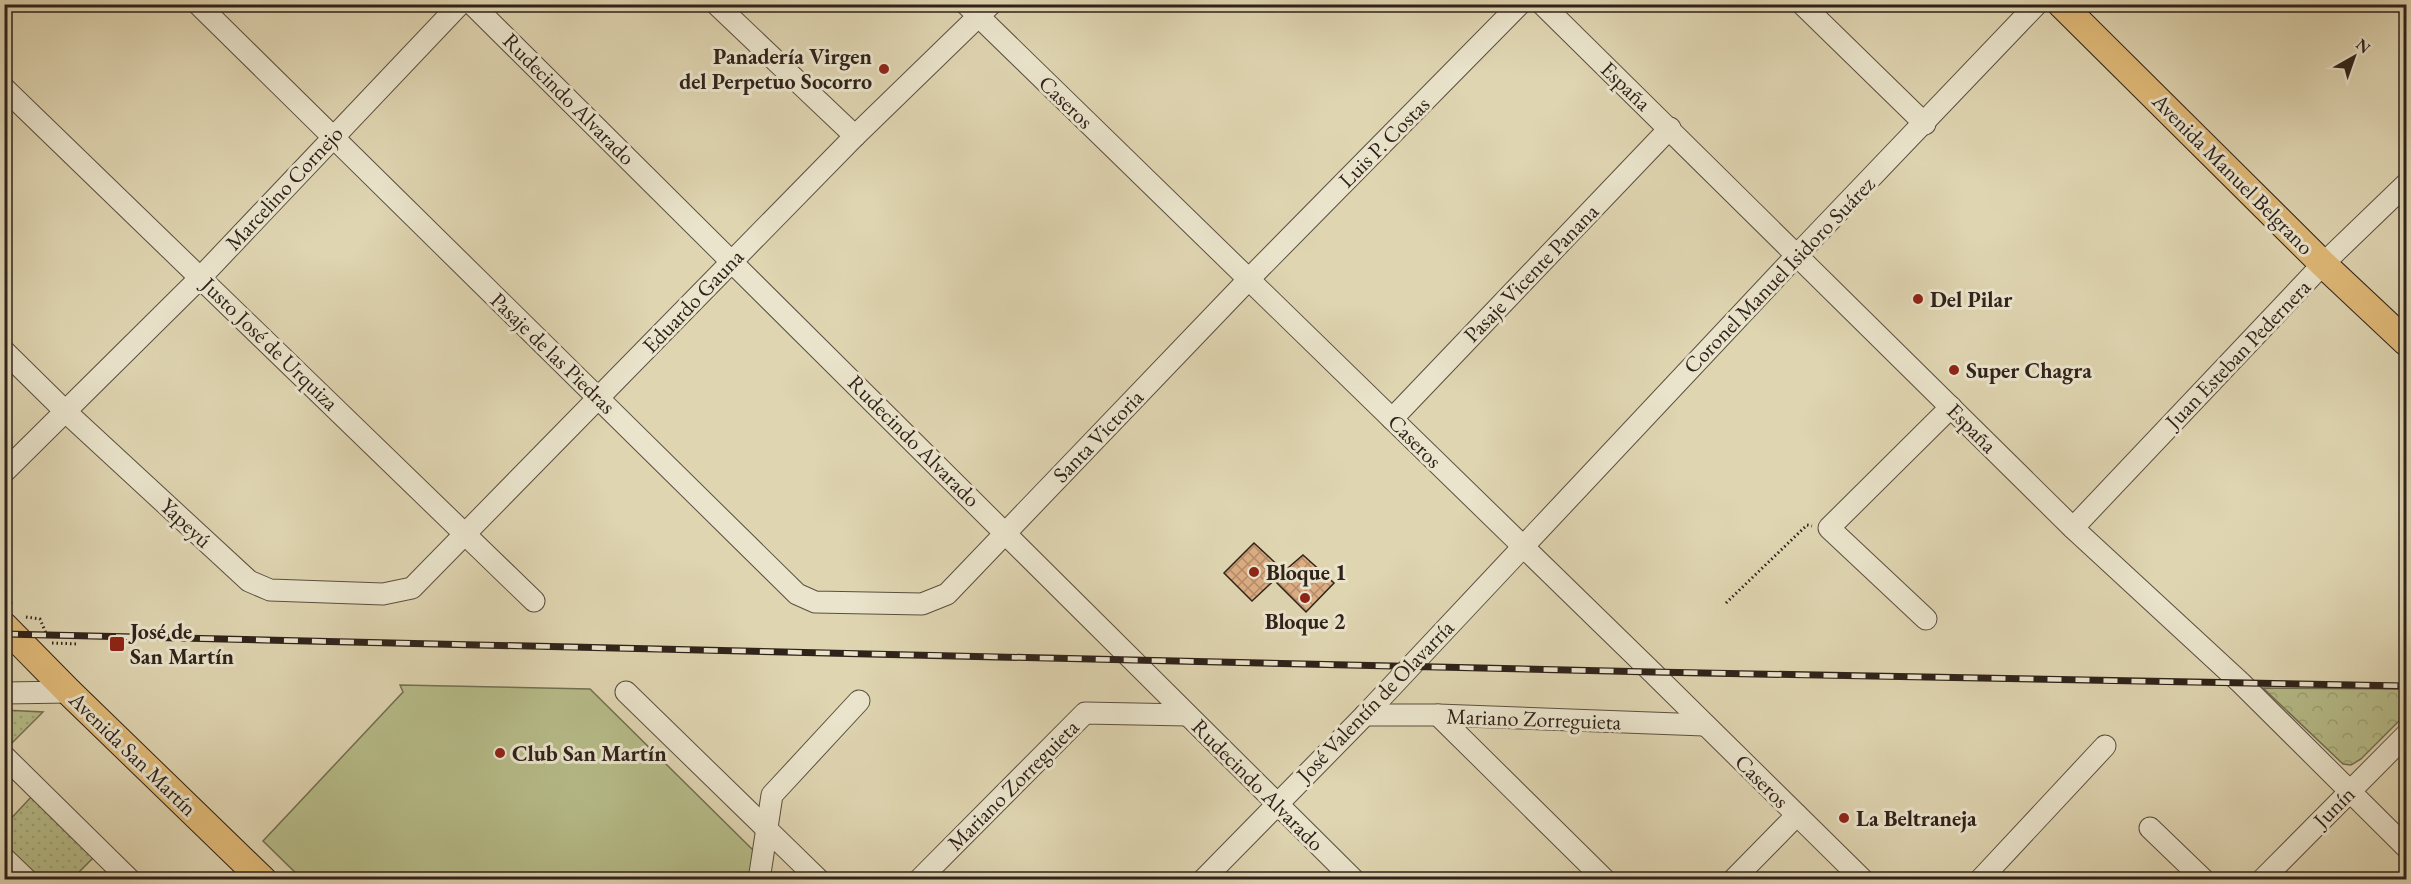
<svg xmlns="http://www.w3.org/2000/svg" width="2411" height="884" viewBox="0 0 2411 884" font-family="'EB Garamond',serif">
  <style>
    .grass { fill: url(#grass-dots); stroke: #726f52; stroke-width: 1.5 }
    .forest { fill: url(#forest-crowns); stroke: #726f52; stroke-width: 1.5 }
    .pitch { fill: #b6bc89; stroke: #726f52; stroke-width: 1.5 }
    .building { fill: url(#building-cross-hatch); stroke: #2f221a; stroke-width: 1.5 }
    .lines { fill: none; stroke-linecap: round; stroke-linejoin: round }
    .minor-casing { stroke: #5b4f40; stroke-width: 23 }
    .major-casing { stroke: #2f221a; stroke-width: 29 }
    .path { stroke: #2f221a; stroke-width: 3; stroke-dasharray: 1.5 3; stroke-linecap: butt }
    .minor { stroke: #eae4cc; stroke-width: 21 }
    .major { stroke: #e0ba78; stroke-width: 27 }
    .rail-casing { stroke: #2f221a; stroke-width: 7 }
    .rail { stroke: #eae4cc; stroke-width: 4.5; stroke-dasharray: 14; stroke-linecap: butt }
    .poi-dot { fill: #8f2418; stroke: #eae4cc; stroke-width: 2 }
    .labels { text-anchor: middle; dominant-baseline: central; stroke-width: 6; stroke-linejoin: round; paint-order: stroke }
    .poi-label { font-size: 22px; font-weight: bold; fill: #2f221a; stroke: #eae4cc; text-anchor: start }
    .street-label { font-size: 22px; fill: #2f221a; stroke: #eae4cc }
  </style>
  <defs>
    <pattern id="grass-dots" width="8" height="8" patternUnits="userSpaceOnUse" patternTransform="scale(1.5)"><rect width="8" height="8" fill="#b6bc89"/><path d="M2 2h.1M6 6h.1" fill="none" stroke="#9da176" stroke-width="1.8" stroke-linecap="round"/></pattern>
    <pattern id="forest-crowns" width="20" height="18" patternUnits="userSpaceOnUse" patternTransform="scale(1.5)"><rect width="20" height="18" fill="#b6bc89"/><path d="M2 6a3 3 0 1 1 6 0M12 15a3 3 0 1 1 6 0" fill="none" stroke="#9da176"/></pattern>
    <pattern id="building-cross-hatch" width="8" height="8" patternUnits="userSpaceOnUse" patternTransform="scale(1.5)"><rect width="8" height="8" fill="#dcac82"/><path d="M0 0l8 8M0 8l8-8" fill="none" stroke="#b38c6a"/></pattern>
  </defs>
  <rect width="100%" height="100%" fill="#dfd5b1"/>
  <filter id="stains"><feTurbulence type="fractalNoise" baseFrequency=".00333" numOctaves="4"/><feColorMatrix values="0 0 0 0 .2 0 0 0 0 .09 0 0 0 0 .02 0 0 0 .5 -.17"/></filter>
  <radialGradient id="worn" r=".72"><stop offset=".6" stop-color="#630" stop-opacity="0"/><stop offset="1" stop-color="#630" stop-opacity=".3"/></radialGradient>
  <!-- grass -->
  <g class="grass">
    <path d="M4 710 43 712 7 748 5 746Z"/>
    <path d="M33 795 95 856 72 879H36L5 849 4 826Z"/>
  </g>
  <!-- forest -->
  <path class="forest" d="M2263 688 2406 689V714L2361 759 2351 765 2343 764Z"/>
  <!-- pitch -->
  <path class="pitch" d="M400 685 590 689 754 851 750 879 303 880 263 841 403 692Z"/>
  <!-- building -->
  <g class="building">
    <path d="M1254 543 1284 571 1252 601 1224 573Z"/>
    <path d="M1303 555 1334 583 1306 612 1274 580Z"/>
  </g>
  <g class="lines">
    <!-- minor casing -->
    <g class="minor-casing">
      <g id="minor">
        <path d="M198 4 797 594 815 602 922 604 947 594 1249 279 1520 4"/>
        <path d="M472 4 1354 880"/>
        <path d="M716 4 855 136"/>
        <path d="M966 4 1652 672 1863 880"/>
        <path d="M1542 4 2073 528 2241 683 2406 847"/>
        <path d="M1802 4 1925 124"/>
        <path d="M4 88 534 601"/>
        <path d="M4 351 66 412 249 581 270 590 383 594 412 588 855 136 991 4"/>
        <path d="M1392 419 1670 128"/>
        <path d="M4 472 201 277 460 4"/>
        <path d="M2073 528 2323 264 2406 184"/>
        <path d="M1926 619 1829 528 1951 407"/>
        <path d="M626 692 819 880"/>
        <path d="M4 693 69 692"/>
        <path d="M1365 715H1438L1704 725"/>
        <path d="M1438 715 1605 880"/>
        <path d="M4 756 130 880"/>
        <path d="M2150 828 2204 880"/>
        <path d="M4 858 27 880"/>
        <path d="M759 880 772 795 859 701"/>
        <path d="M919 880 1085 713 1187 715"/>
        <path d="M1203 880 1365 715 1797 255 2037 4"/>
        <path d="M1733 880 1797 815"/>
        <path d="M1980 880 2105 746"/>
        <path d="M2262 880 2406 735"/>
      </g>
    </g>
    <!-- major casing -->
    <g class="major-casing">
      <g id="major">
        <path d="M2061 4 2323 264 2406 342"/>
        <path d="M4 626 69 692 263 880"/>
      </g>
    </g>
    <!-- path -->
    <g class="path">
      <path d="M4 597 12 604"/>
      <path d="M1726 603 1807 525 1812 526"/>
      <path d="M26 617 40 619 48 638"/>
      <path d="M52 643 78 644"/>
    </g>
    <!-- minor -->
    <use href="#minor" class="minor"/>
    <!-- major -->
    <use href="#major" class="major"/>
    <!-- rail casing -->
    <g class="rail-casing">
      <path id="rail" d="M4 634 1652 672 2406 686"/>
    </g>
    <!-- rail -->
    <use href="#rail" class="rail"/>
  </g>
  <!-- markers -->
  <g class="poi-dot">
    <circle cx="884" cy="69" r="6"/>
    <circle cx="1918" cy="299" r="6"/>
    <circle cx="1954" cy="370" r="6"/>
    <circle cx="1254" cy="572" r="6"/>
    <circle cx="1305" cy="598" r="6"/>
    <rect x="109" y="636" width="16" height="16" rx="3"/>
    <circle cx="500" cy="753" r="6"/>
    <circle cx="1844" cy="818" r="6"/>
  </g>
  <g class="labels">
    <!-- poi labels -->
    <g class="poi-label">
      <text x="872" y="56" text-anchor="end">Panadería Virgen<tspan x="872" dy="25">del Perpetuo Socorro</tspan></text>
      <text x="1930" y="299">Del Pilar</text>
      <text x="1966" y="370">Super Chagra</text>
      <text x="1266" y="572">Bloque 1</text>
      <text x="1305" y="621" text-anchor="middle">Bloque 2</text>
      <text x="130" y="631">José de<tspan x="130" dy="25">San Martín</tspan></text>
      <text x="512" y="753">Club San Martín</text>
      <text x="1856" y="818">La Beltraneja</text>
    </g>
    <!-- street labels -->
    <g class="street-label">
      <text transform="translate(1626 86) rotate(44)">España</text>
      <text transform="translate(569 99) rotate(45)">Rudecindo Alvarado</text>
      <text transform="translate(1066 102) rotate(44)">Caseros</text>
      <text transform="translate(1384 142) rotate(-45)">Luis P. Costas</text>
      <text transform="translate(2233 174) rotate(45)">Avenida Manuel Belgrano</text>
      <text transform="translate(284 188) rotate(-47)">Marcelino Cornejo</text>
      <text transform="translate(1531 273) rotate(-46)">Pasaje Vicente Panana</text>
      <text transform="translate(1779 275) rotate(-46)">Coronel Manuel Isidoro Suárez</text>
      <text transform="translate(693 301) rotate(-46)">Eduardo Gauna</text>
      <text transform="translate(270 344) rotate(44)">Justo José de Urquiza</text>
      <text transform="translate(553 353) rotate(44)">Pasaje de las Piedras</text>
      <text transform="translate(2238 354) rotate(-46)">Juan Esteban Pedernera</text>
      <text transform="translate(1972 428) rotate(45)">España</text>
      <text transform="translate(1098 436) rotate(-46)">Santa Victoria</text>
      <text transform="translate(914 441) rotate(45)">Rudecindo Alvarado</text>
      <text transform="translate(1415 441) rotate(45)">Caseros</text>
      <text transform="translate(186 523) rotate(43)">Yapeyú</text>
      <text transform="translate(1375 701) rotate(-46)">José Valentín de Olavarría</text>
      <text transform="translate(1534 719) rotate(2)">Mariano Zorreguieta</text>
      <text transform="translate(133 754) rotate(44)">Avenida San Martín</text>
      <text transform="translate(1762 781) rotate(45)">Caseros</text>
      <text transform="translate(1013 785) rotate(-45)">Mariano Zorreguieta</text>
      <text transform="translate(1258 785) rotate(45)">Rudecindo Alvarado</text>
      <text transform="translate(2334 807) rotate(-45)">Junín</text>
    </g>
  </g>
  <!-- margin -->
  <rect width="2411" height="884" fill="none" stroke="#dfd5b1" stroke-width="24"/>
  <rect x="6" y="6" width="2399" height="872" fill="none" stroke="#2f221a" stroke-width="3"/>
  <rect x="12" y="12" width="2387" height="860" fill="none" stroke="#2f221a" stroke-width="1.5"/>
  <!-- north arrow -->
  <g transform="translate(2354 57) rotate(40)" stroke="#eae4cc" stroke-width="4.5" paint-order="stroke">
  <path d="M0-4.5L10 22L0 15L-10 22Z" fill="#2f221a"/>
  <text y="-9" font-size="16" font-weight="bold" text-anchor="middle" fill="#2f221a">N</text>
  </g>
  <rect width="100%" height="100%" filter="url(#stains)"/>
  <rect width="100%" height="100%" fill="url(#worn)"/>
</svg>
